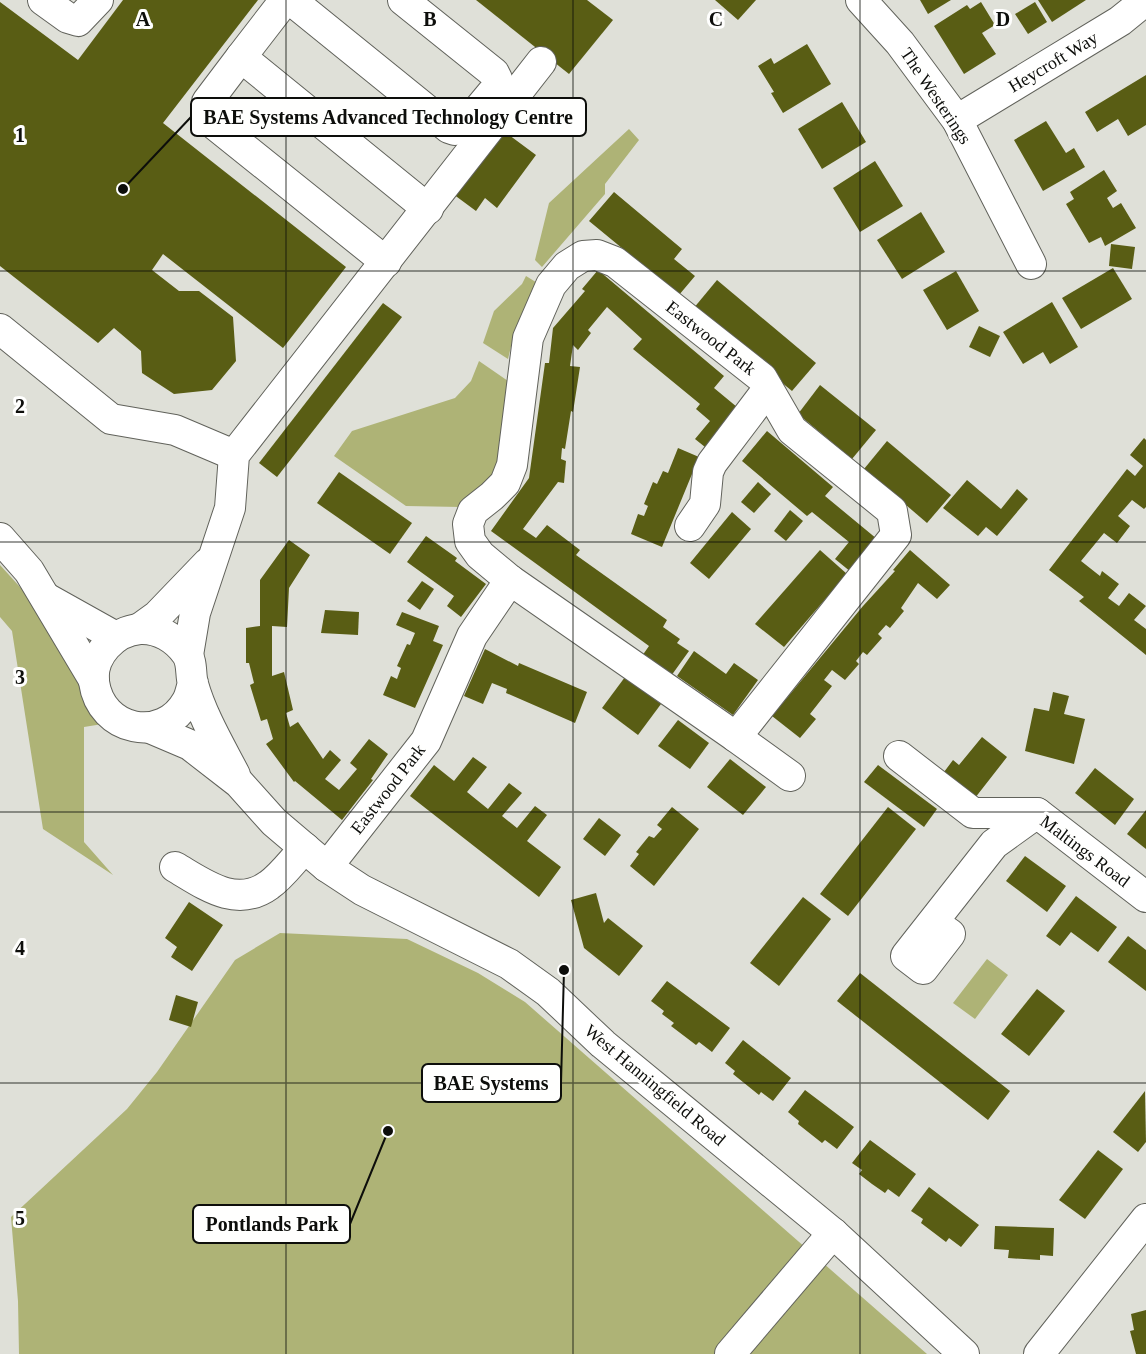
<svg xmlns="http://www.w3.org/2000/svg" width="1146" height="1354" viewBox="0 0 1146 1354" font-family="'Times New Roman',serif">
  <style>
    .green { fill: #aeb376 }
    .building { fill: #595d14 }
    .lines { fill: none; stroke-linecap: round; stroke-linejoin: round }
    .minor-casing { stroke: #61625b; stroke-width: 32 }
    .minor { stroke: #fff; stroke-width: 30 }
    .grid { fill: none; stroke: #0d0e0b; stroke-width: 1.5; stroke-opacity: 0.55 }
    .labels { text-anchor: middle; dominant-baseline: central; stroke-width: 6; stroke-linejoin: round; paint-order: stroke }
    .street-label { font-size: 18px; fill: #0d0e0b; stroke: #fffffe }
    .grid-label { font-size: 20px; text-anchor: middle; font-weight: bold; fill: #0d0e0b; stroke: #fffffe; stroke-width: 6; stroke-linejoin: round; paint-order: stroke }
    .leader { fill: none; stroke: #0d0e0b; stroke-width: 2 }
    .callout-dot { fill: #0d0e0b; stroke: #fffffe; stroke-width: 2 }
    .callout { fill: #fffffe; stroke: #0d0e0b; stroke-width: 2 }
    .callout-label { font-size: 20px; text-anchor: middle; font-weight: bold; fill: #0d0e0b }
  </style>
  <rect width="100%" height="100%" fill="#dfe0d8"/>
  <!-- green -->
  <g class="green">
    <path d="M629 129 639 140 605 184V194L542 267 535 260 549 203Z"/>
    <path d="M526 276 539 284 514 334 508 359 483 343 494 311 522 284Z"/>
    <path d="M479 361 508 381 496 471 461 507 406 506 334 456 352 431 455 398 471 381Z"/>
    <path d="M0 565 58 629 115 722 84 727V842L113 875 43 829 12 631 0 617Z"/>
    <path d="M280 933 407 939 478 973 525 1002 927 1354H19L18 1301 11 1217 127 1109 157 1072 235 960Z"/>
    <path d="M987 959 1008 975 975 1019 953 1003Z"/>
  </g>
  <!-- building -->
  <g class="building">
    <path d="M123 0H258L163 123 346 267 283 348 163 254 152 270 179 291H199L233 317 236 361 212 390 174 394 142 373 141 351 114 328 98 343 0 266V2L78 60Z"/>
    <path d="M476 0H587L613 20 569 74Z"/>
    <path d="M715 0H756L738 20Z"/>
    <path d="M920 0H951L928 14Z"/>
    <path d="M1038 0H1086L1052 22Z"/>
    <path d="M981 2 995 25 982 33 996 54 964 74 934 26 967 5 970 9Z"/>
    <path d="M1035 2 1047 22 1028 34 1015 14Z"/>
    <path d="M807 44 831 84 783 113 771 93 774 92 758 66 771 58 774 64Z"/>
    <path d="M1146 75V125L1128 136 1118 119 1097 132 1085 112Z"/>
    <path d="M842 102 866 142 822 169 798 129Z"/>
    <path d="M1046 121 1066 153 1074 148 1085 167 1043 191 1014 140Z"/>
    <path d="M501 129 536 155 497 208 485 198 476 211 453 194Z"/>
    <path d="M875 161 903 206 860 232 833 188Z"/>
    <path d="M1104 170 1117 191 1107 198 1113 208 1121 203 1136 228 1105 246 1101 237 1089 243 1066 204 1074 199 1070 192Z"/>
    <path d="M614 192 682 249 674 259 695 276 679 295 589 221Z"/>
    <path d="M921 212 945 252 902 279 877 240Z"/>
    <path d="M1111 244 1135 247 1132 269 1109 266Z"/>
    <path d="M1113 268 1132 299 1081 329 1062 298Z"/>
    <path d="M598 270 724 376 714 388 743 412 710 451 695 439 710 421 696 409 700 404 633 349 642 339 607 307 588 330 591 333 578 350 573 345 570 366 580 367 573 412 571 411 565 449 562 448 561 459 566 461 564 483 558 482 523 529 536 538 547 525 580 550 576 555 667 620 663 627 680 639 677 643 689 651 671 676 642 656 649 646 491 531 529 478 545 363H549L553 328 585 291 582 289Z"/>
    <path d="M956 271 979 311 947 330 923 290Z"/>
    <path d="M717 280 816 363 792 391 693 309Z"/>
    <path d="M1052 302 1078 347 1050 364 1043 352 1023 364 1003 332Z"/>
    <path d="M383 303 402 317 277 477 259 463Z"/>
    <path d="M979 326 1000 336 990 357 969 347Z"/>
    <path d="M820 385 876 430 852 459 798 414Z"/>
    <path d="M767 431 833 487 825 496 877 539 851 572 835 559 849 542 812 512 807 516 742 461Z"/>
    <path d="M1144 438 1146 440V507L1144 509 1132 500 1118 516 1130 526 1117 543 1104 533 1081 561 1100 576 1102 571 1119 584 1108 598 1119 606 1129 593 1146 606 1134 620 1146 629V655L1079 601 1084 597 1049 570 1127 469 1135 476 1143 466 1130 455Z"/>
    <path d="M887 441 951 495 927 523 864 469Z"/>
    <path d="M678 448 699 457 662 547 631 534 638 514 644 516 648 506 644 504 653 482 657 484 663 471 668 473Z"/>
    <path d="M339 472 412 523 390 554 317 503Z"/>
    <path d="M967 480 1001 509 1017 489 1028 499 997 536 986 527 978 536 943 508Z"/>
    <path d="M758 482 771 494 754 513 741 502Z"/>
    <path d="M790 510 803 521 786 541 774 531Z"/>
    <path d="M732 512 751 529 709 579 690 563Z"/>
    <path d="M426 536 457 558 455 561 486 584 461 617 447 606 454 596 407 562Z"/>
    <path d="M289 540 310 555 289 588 287 627 272 626V676L284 672 293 710 286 713 290 727 298 722 323 759 330 750 341 760 325 779 339 790 357 769 350 763 369 739 388 754 371 779 373 780 342 820 295 781 294 782 266 744 273 739 267 719 261 721 250 685 254 683 249 663H246V628L260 626V580Z"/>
    <path d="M820 550 847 574 784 647 755 624Z"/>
    <path d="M910 550 950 585 937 599 918 583 901 608 904 611 890 628 886 625 878 634 882 638 867 655 863 652 856 661 859 664 845 680 832 670 824 680 832 686 810 714 816 719 800 738 772 716 863 606 895 571 893 570Z"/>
    <path d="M422 581 434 589 420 610 407 601Z"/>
    <path d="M325 610 359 612 358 635 321 633Z"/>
    <path d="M402 612 439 626 433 641 443 645 415 708 383 695 391 676 397 679 401 668 397 666 407 644 410 645 415 633 396 625Z"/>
    <path d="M485 649 518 666 519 663 587 692 575 723 506 693 507 689 492 683 483 704 464 696Z"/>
    <path d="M694 651 726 674 734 663 758 680 733 715 677 676Z"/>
    <path d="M625 677 661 704 638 735 602 708Z"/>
    <path d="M1053 692 1069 696 1064 714 1085 719 1074 764 1025 751 1034 708 1049 711Z"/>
    <path d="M678 720 709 743 690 769 658 746Z"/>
    <path d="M982 737 1007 757 975 798 944 772 953 760 959 765Z"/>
    <path d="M473 757 487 767 467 792 488 809 509 783 522 793 502 816 517 828 535 806 547 815 527 841 561 867 539 897 410 796 434 765 454 781Z"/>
    <path d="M730 759 766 787 743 815 707 787Z"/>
    <path d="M878 765 937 809 924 827 864 782Z"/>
    <path d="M1095 768 1134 799 1115 825 1075 793Z"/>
    <path d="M672 807 699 829 654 886 630 866 639 854 636 852 649 836 654 838 662 829 657 825Z"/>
    <path d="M888 807 916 829 848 916 820 894Z"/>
    <path d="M1146 810V849L1127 834Z"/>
    <path d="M599 818 621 835 605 856 583 839Z"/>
    <path d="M1025 856 1066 886 1047 912 1006 881Z"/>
    <path d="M596 893 604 923 608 918 643 946 619 976 584 948 571 900Z"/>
    <path d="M1076 896 1117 927 1098 952 1071 932 1060 946 1046 936Z"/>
    <path d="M803 897 831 919 779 986 750 963Z"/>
    <path d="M189 902 223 925 192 971 171 957 177 947 165 938Z"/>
    <path d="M1128 936 1146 950V991L1108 962Z"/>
    <path d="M860 973 1010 1091 988 1120 837 1001Z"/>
    <path d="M667 981 730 1028 712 1052 699 1042 696 1045 671 1026 674 1023 662 1014 664 1011 651 1001Z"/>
    <path d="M1037 989 1065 1011 1029 1056 1001 1034Z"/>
    <path d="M176 995 198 1002 191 1027 169 1020Z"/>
    <path d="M743 1040 791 1078 773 1101 761 1092 759 1095 733 1074 735 1071 725 1063Z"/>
    <path d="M805 1090 854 1127 837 1149 825 1140 822 1143 798 1124 799 1121 788 1112Z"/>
    <path d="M1145 1091 1146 1142 1138 1152 1113 1132Z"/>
    <path d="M870 1140 916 1174 899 1197 888 1189 885 1193 872 1184 859 1174 862 1170 852 1163Z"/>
    <path d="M1098 1150 1123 1169 1085 1219 1059 1200Z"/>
    <path d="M929 1187 979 1225 961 1247 949 1238 946 1242 921 1223 923 1219 911 1211Z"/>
    <path d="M995 1226 1054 1228 1053 1256 1040 1255V1260L1008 1258 1009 1250 994 1249Z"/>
    <path d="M1146 1310V1354H1136L1130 1331 1134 1330 1131 1314Z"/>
  </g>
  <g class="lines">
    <!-- minor casing -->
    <g class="minor-casing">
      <g id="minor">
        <path d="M43 0 68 18 78 21 98 0"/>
        <path d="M285 0 241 57 428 209"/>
        <path d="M291 0 449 128 455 130 462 129 497 87V79L494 73 403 0"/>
        <path d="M861 0 900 43 957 120 1031 264"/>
        <path d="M241 57 207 102 209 120 386 262"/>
        <path d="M957 120 1120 21 1146 0"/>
        <path d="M597 255 615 262 762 378 792 430 892 511 896 535 736 737 510 580 480 555 470 541 468 524 473 511 492 496 505 483 512 465 528 338 551 285 567 266 583 256Z"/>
        <path d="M0 329 111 419 175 430 234 455"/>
        <path d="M690 526 705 504 708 472 712 463 768 389"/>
        <path d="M0 538 29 571 94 680"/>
        <path d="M48 599 116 637"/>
        <path d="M139 629 157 616 208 563"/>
        <path d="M188 655 195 613 230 508 234 455 541 62"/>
        <path d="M193 683C191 689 190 696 187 701 163 744 101 732 94 682 91 656 114 631 140 629 159 628 176 639 186 653 193 662 190 674 193 684 202 716 220 746 235 775"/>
        <path d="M150 728 190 745 239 783 274 822 327 867 362 890 509 964 548 992 603 1044 833 1233 964 1354"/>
        <path d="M736 737 790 776"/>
        <path d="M899 756 973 813H1037"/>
        <path d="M175 867C204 884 236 909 269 885 282 876 293 860 305 848"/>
        <path d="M327 867 426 741 472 636 510 580"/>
        <path d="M933 922 950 934 923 969 906 956 994 844 1037 813 1146 897"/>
        <path d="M730 1354 833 1233"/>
        <path d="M1039 1354 1146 1219"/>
      </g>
    </g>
    <!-- minor -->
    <use href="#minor" class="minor"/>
  </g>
  <!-- grid -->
  <path class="grid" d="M286 0V1354M573 0V1354M860 0V1354M0 271H1146M0 542H1146M0 812H1146M0 1083H1146"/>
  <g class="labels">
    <!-- street labels -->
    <g class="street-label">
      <text transform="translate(1053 62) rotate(-31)">Heycroft Way</text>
      <text transform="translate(936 96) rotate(56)">The Westerings</text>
      <text transform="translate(711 338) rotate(38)">Eastwood Park</text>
      <text transform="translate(388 789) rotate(-52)">Eastwood Park</text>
      <text transform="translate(1085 851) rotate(37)">Maltings Road</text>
      <text transform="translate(655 1085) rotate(40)">West Hanningfield Road</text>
    </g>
  </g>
  <g class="grid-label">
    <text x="143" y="26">A</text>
    <text x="430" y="26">B</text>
    <text x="716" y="26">C</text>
    <text x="1003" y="26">D</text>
    <text x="20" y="142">1</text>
    <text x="20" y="413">2</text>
    <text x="20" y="684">3</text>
    <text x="20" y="955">4</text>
    <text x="20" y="1225">5</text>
  </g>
  <!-- callouts -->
  <path class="leader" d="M123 189L191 117M564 970L561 1083M388 1131L350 1224"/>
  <g class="callout-dot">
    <circle cx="123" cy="189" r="6"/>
    <circle cx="564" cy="970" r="6"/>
    <circle cx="388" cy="1131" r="6"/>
  </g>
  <g class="callout">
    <rect x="191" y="98" width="395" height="38" rx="6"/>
    <rect x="422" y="1064" width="139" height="38" rx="6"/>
    <rect x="193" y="1205" width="157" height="38" rx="6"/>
  </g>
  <g class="callout-label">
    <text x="388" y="124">BAE Systems Advanced Technology Centre</text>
    <text x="491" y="1090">BAE Systems</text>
    <text x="272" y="1231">Pontlands Park</text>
  </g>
</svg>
